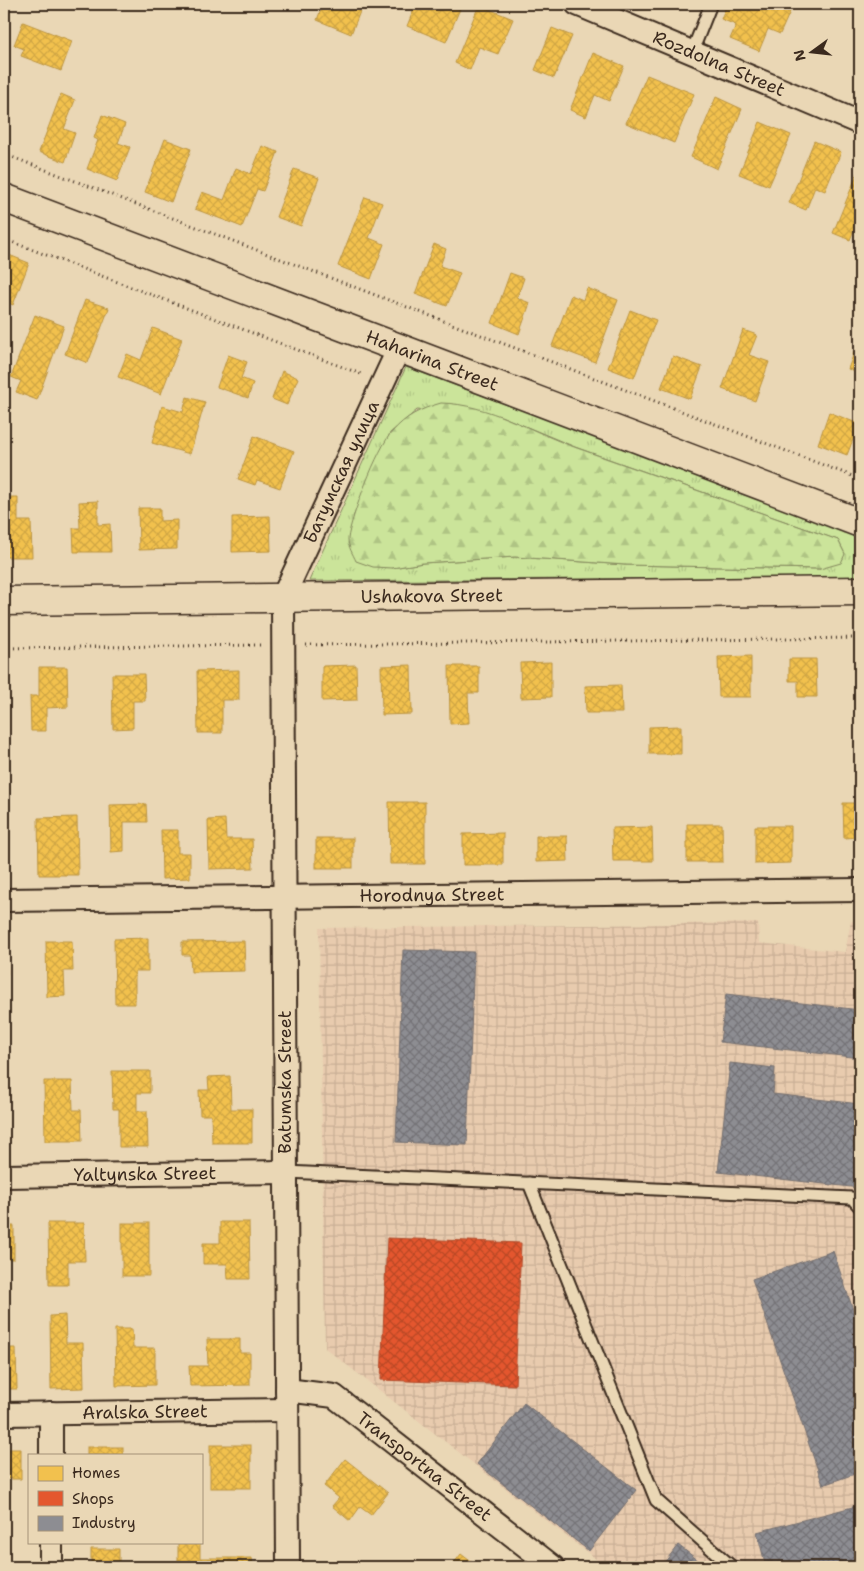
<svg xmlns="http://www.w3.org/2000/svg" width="864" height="1571" viewBox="0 0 864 1571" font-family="'Shantell Sans',sans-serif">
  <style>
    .industrial { fill: url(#industrial-grid) }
    .grass { fill: url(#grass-tufts); stroke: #83875c; fill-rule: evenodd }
    .forest { fill: url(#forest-firs); stroke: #83875c }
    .homes { fill: url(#homes-cross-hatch); stroke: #bb9440 }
    .shops { fill: url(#shops-cross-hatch); stroke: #b14a29 }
    .industry { fill: url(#industry-cross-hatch); stroke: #746f6f }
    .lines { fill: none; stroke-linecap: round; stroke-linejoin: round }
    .service-casing { stroke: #3b2a1e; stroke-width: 15 }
    .minor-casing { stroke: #3b2a1e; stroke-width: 26 }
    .tertiary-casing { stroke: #3b2a1e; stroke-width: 31 }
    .path { stroke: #3b2a1e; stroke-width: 3; stroke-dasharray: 1 4; stroke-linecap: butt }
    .service { stroke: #ead7b5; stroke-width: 11 }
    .minor { stroke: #ead7b5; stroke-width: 22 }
    .tertiary { stroke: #ead7b5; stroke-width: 28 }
    .labels { text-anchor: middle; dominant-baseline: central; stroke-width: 5; stroke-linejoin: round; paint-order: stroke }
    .street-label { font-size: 18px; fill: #3b2a1e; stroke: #ead7b5 }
  </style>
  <defs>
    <pattern id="industrial-grid" width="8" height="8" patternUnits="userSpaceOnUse" patternTransform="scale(1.25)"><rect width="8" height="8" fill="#e8cbae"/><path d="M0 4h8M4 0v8" fill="none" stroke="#c8ae95"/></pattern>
    <pattern id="grass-tufts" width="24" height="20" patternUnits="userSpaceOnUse" patternTransform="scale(1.25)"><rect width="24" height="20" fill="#cbe49a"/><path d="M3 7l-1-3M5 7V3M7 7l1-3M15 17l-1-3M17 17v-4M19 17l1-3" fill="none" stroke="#afc484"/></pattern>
    <pattern id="forest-firs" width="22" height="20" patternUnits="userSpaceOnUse" patternTransform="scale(1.25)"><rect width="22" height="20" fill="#cbe49a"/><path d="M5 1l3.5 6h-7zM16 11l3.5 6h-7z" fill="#afc484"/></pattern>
    <pattern id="homes-cross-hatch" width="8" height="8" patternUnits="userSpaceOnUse" patternTransform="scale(1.25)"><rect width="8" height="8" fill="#f2c14e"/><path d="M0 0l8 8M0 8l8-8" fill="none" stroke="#d0a644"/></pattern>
    <pattern id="shops-cross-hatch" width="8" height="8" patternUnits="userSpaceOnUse" patternTransform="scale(1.25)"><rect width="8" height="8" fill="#e4572e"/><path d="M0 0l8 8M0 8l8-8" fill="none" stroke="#ba4827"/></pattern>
    <pattern id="industry-cross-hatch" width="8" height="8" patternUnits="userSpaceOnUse" patternTransform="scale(1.25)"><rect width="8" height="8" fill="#8d8d92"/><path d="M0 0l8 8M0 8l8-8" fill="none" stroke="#747377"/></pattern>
  </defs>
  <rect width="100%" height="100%" fill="#ead7b5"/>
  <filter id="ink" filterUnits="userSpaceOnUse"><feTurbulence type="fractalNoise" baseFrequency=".02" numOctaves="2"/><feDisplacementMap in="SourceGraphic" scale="10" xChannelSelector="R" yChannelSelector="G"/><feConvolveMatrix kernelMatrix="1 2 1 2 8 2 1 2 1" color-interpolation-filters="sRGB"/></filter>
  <g filter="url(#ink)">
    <!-- industrial -->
    <path class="industrial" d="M851 921 860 923V1567H606L325 1348 319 928 758 923 759 943 845 952Z"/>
    <!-- grass -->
    <path class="grass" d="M406 367 860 536V577L309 581ZM417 410 501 416 575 447 838 540 845 554 820 569 625 565 515 557 423 563 392 568 353 517 390 433Z"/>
    <!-- forest -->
    <path class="forest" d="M441 403C489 404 532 432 577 448 664 479 751 509 838 540L845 554 841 563 820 569 625 565 515 557 423 563 392 568 373 567 356 561C353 554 348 547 348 539 350 519 378 447 392 432 406 416 420 409 441 403Z"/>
    <!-- homes -->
    <g class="homes">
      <path d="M323 4H363L351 34 317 20Z"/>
      <path d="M416 4H462L446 42 407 26Z"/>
      <path d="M727 4H790L793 5 780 34 768 29 759 51 730 39 736 25 721 19Z"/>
      <path d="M479 5 513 19 498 54 479 47 470 70 455 63Z"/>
      <path d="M23 22 72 41 61 71 21 56 24 49 14 45Z"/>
      <path d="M552 28 572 36 554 78 535 70Z"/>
      <path d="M593 53 624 66 609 101 595 95 586 117 570 110Z"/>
      <path d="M647 75 694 94 674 143 626 123Z"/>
      <path d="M61 94 75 100 64 129 75 133 65 162 39 152Z"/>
      <path d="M716 97 742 109 717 169 691 157Z"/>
      <path d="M102 115 125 124 118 143 130 147 117 181 87 169 98 140 94 138Z"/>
      <path d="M760 122 791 135 769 186 739 174Z"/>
      <path d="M165 139 191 149 171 202 145 192Z"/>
      <path d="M814 141 841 152 825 191 815 187 806 210 789 203Z"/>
      <path d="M262 146 278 152 263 191 257 189 242 227 195 209 202 192 224 200 236 168 251 174Z"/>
      <path d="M860 167V215L850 240 833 233Z"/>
      <path d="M294 169 319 178 301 226 276 217Z"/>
      <path d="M365 197 382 203 369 238 384 244 371 279 338 266Z"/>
      <path d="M434 244 446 249 440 266 460 273 447 306 415 294Z"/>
      <path d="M4 253 29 263 13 305 4 301Z"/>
      <path d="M510 273 524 278 517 298 530 303 519 334 492 323Z"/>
      <path d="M587 288 618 300 595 362 552 346 571 295 583 300Z"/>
      <path d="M85 300 109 308 88 363 65 354Z"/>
      <path d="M630 310 656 320 634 378 608 368Z"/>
      <path d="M35 315 64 326 37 400 16 392 21 381 11 377Z"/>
      <path d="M153 328 182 339 161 394 118 377 127 354 141 360Z"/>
      <path d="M743 330 757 335 749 355 769 362 755 401 722 389Z"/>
      <path d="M855 350 860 352V374L848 369Z"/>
      <path d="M228 355 247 362 241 378 253 383 248 398 217 387Z"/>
      <path d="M673 356 702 367 690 399 661 388Z"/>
      <path d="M282 371 298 378 287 405 272 399Z"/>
      <path d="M187 397 205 402 190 454 152 443 162 406 183 412Z"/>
      <path d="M829 412 859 424 847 455 818 444Z"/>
      <path d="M254 436 294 451 280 488 257 480 255 485 238 479Z"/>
      <path d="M4 497H18V521H31L32 557H4Z"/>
      <path d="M98 501V525L110 524 111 552H74L73 528H80L79 502Z"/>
      <path d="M138 508H160V521L177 520V549L139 550Z"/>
      <path d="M270 516 271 551 232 552V517Z"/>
      <path d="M751 656V697H719L718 657Z"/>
      <rect x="858" y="657" width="2" height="31"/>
      <path d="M789 659H816L817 697H798V681H789Z"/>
      <path d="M551 662V697L521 698 520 663Z"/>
      <path d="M356 665 357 700 322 701V666Z"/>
      <path d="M411 665 412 714 382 715 381 666Z"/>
      <path d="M449 666H479V693H468L469 723 450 724Z"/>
      <path d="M39 667H67L68 707 46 708V731H31L30 696H39Z"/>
      <path d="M239 670V700H222V733H198L197 671Z"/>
      <path d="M112 674H144L145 701H133V728L113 729Z"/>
      <path d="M621 685 622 713H586L585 686Z"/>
      <path d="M681 726V754H649V727Z"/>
      <path d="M389 802H425V864H390Z"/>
      <path d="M843 803H860V837L844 838Z"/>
      <path d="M146 804 147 822H124V851L111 852 110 805Z"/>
      <path d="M77 817 78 875H39L38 818Z"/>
      <path d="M225 819 226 839H252L253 868 209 869 208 820Z"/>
      <path d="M687 824H722L723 862H687Z"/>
      <path d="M755 826H791V863L755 864Z"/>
      <path d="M652 827 653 861H613L612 828Z"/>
      <path d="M161 830H178V853H190V878L162 879Z"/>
      <path d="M503 833V865H463V834Z"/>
      <path d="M536 836H567L568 861 536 862Z"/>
      <rect x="316" y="838" width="37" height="30"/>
      <path d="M148 938V971H135V1004H115L114 939Z"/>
      <path d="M4 941H6L7 974H4Z"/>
      <path d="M46 941H72L73 971H64L65 996 47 997Z"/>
      <path d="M244 941 245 971 191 972 190 955H182V942Z"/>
      <path d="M112 1071H150V1093H137V1111H147L148 1147H119V1109H113Z"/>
      <path d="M230 1076 231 1109H252V1143H212L211 1115H200L199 1090H209L208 1077Z"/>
      <path d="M44 1081H72L73 1110H81L82 1141H45Z"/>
      <path d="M220 1222H249L250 1279H228L227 1264H203V1243H220Z"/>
      <path d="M48 1223H84L85 1261H68V1285H49Z"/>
      <rect x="122" y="1223" width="27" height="53"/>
      <rect x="4" y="1226" width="10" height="33"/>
      <path d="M65 1315 66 1343H83L84 1388 51 1389 50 1316Z"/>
      <path d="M115 1329H132L133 1348H155V1385L116 1386Z"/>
      <path d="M207 1339H240V1353H250V1385L190 1386 189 1366H208Z"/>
      <path d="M4 1348H16L17 1389H4Z"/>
      <rect x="210" y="1445" width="41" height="43"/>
      <rect x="87" y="1447" width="36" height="8"/>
      <path d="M4 1449H21V1479H6V1502H4Z"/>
      <path d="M345 1459 388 1493 371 1515 360 1507 350 1521 332 1506 339 1498 324 1486Z"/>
      <path d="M178 1542H200V1558H252L253 1567 178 1565Z"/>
      <path d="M91 1549H119V1566L140 1567H91Z"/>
      <path d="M461 1554 478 1567H451Z"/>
    </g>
    <!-- shops -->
    <path class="shops" d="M387 1238 521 1243 515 1385 381 1380Z"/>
    <!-- industry -->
    <g class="industry">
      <path d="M403 950 474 952 467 1145 396 1142Z"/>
      <path d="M726 994 860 1010V1058L720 1042Z"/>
      <path d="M730 1063 775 1068 773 1094 860 1104V1188L718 1172Z"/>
      <path d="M833 1251 860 1330V1472L823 1485 752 1279Z"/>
      <path d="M524 1403 636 1490 589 1551 477 1464Z"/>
      <path d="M860 1505V1562L839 1567H766L757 1532Z"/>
      <path d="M678 1545 707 1567H661Z"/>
    </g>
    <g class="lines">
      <!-- service casing -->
      <g class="service-casing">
        <g id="service">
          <path d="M692 52 711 4"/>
          <path d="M286 1172 852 1198 860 1207"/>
          <path d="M529 1183 656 1500 732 1567"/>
        </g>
      </g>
      <!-- minor casing -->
      <g class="minor-casing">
        <g id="minor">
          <path id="s1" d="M577 4 860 123"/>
          <path id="s2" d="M4 900 860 890"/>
          <path id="s3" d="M4 1176 286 1172"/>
          <path id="s4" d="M287 1390 334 1396 553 1567"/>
          <path id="s5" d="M4 1414 287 1410"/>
          <path d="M51 1455V1413"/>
          <path d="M51 1567V1542"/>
          <path id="s6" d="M288 1567 283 597 399 348"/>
        </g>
      </g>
      <!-- tertiary casing -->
      <g class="tertiary-casing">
        <g id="tertiary">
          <path id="s7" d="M4 198 860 523"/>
          <path id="s8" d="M4 601 860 591"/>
        </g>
      </g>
      <!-- path -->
      <g class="path">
        <path d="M4 154 860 479"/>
        <path d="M4 239 361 374"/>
        <path d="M306 645 860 638"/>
        <path d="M4 648 260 645"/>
      </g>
      <!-- service -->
      <use href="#service" class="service"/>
      <!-- minor -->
      <use href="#minor" class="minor"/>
      <!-- tertiary -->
      <use href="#tertiary" class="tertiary"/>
    </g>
  </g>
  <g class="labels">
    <!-- street labels -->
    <g class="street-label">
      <text stroke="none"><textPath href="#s1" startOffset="154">Rozdolna Street</textPath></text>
      <text stroke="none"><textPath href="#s7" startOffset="458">Haharina Street</textPath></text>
      <text stroke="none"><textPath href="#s6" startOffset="1108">Батумская улица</textPath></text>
      <text stroke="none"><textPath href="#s8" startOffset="428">Ushakova Street</textPath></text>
      <text stroke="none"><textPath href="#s2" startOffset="428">Horodnya Street</textPath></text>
      <text transform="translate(285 1082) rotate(-90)">Batumska Street</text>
      <text stroke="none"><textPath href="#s3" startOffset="141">Yaltynska Street</textPath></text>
      <text stroke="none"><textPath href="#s5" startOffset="141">Aralska Street</textPath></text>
      <text stroke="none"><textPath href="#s4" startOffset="162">Transportna Street</textPath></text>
    </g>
  </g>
  <!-- margin -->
  <rect width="864" height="1571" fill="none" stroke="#ead7b5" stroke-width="20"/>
  <rect x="10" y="10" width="844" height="1551" fill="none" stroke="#3b2a1e" stroke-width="2" filter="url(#ink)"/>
  <!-- legend -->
  <rect x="28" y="1454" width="175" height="90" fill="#ead7b5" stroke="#a49279"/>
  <rect x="38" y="1466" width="25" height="15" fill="#f2c14e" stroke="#a49279"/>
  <text x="72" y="1478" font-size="15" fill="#3b2a1e">Homes</text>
  <rect x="38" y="1491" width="25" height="15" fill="#e4572e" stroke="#a49279"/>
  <text x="72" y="1504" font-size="15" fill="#3b2a1e">Shops</text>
  <rect x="38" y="1516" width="25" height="15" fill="#8d8d92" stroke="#a49279"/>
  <text x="72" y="1528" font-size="15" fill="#3b2a1e">Industry</text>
  <!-- north arrow -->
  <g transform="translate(812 52) rotate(255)" stroke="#ead7b5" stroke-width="4" paint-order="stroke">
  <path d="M0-4L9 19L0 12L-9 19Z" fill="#3b2a1e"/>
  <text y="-8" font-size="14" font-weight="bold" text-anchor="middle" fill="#3b2a1e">N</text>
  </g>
</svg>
